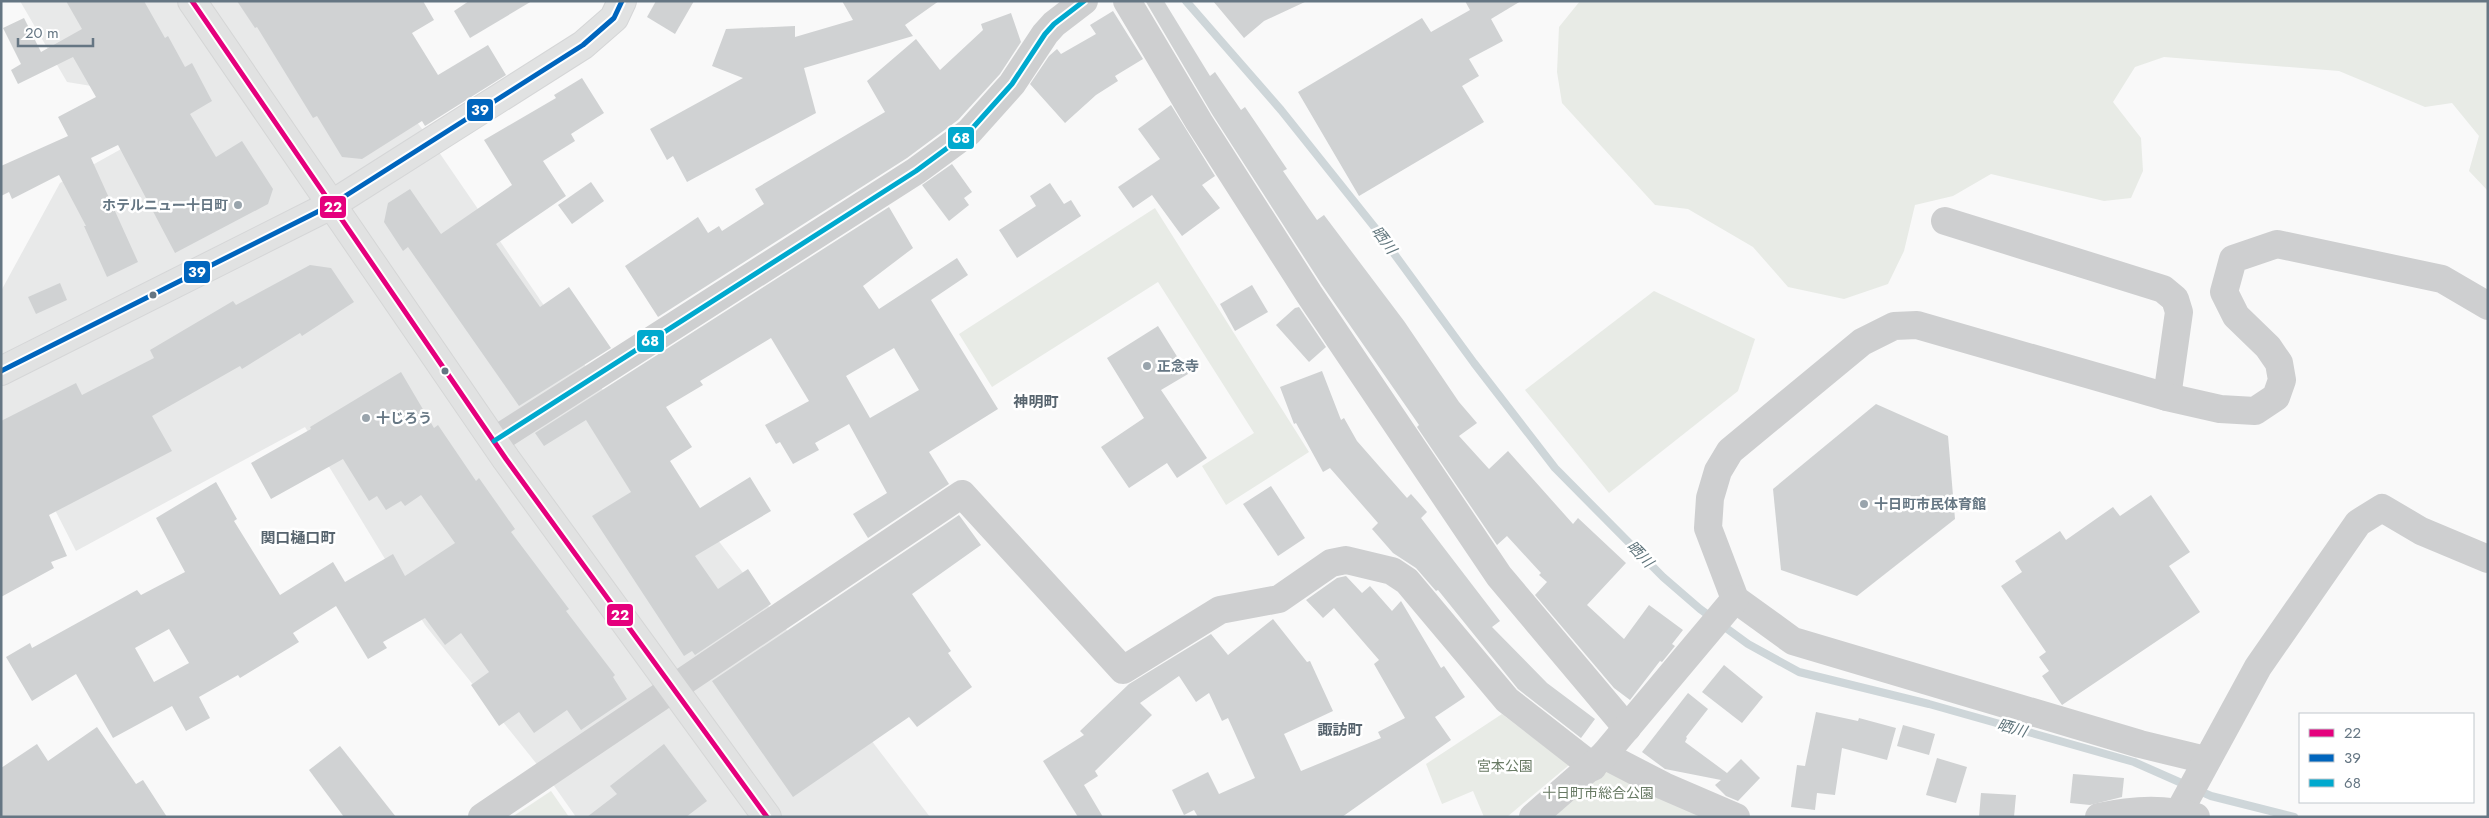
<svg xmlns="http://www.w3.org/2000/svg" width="2489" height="818" viewBox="0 0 2489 818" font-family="Jost,'Noto Sans JP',sans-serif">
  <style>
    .built { fill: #e8e9e9 }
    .green { fill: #e8ebe6 }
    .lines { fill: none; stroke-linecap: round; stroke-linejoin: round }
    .stream { stroke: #ced6d9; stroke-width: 8 }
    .building { fill: #d0d2d3; fill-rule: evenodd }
    .secondary-casing { stroke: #d5d6d7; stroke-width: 30 }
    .primary-casing { stroke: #d5d6d7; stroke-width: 30 }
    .highway-casing { stroke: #d5d6d6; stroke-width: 30 }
    .street { stroke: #cecfd0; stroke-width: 28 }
    .secondary { stroke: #e1e2e2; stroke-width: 28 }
    .primary { stroke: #e1e2e2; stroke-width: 28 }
    .highway { stroke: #e1e2e2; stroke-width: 28 }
    .bus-1-casing { stroke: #fff; stroke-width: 9 }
    .bus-2-casing { stroke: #fff; stroke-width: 9 }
    .bus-3-casing { stroke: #fff; stroke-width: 9 }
    .bus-1 { stroke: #e5007d; stroke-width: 5 }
    .bus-2 { stroke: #0065bd; stroke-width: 5 }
    .bus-3 { stroke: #00a9ce; stroke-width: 5 }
    .poi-dot { fill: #99a4ac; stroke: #fff; stroke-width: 2 }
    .bus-dot { fill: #657683; stroke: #fff; stroke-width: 2 }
    .labels { text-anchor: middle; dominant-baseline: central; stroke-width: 5; stroke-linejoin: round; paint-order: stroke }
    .poi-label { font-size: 14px; font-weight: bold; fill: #657683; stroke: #fff; text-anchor: start }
    .park-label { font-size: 14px; fill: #687a64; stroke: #fff }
    .water-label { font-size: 15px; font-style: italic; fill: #60757c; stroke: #fff }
    .neighbourhood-label { font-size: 15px; font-weight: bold; fill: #57646e; stroke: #fff }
    .line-badge { stroke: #fff; stroke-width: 2 }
    .badge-label { font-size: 14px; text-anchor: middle; font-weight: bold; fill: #fff }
  </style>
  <rect width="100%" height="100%" fill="#f9f9f9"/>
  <!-- built -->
  <path class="built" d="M20 1H325L432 142 593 377 930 817H576L552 783 425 625 305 427 76 551 54 508 1 534V291L60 183 132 143 110 89 67 82Z"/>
  <!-- green -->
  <g class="green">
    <path d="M1580 1H2488V191L2469 171 2479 136 2452 103 2425 107 2339 71 2164 57 2135 67 2113 102 2141 138 2143 171 2131 198 2104 201 1991 174 1953 196 1915 205 1904 251 1888 284 1844 299 1788 287 1753 247 1688 209 1655 205 1562 103 1557 72 1559 27Z"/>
    <path d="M1155 208 1309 452 1226 505 1202 466 1254 433 1158 282 992 387 959 334Z"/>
    <path d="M1654 291 1755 339 1738 391 1609 493 1525 390Z"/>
    <path d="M1502 714 1569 765 1507 817H1484L1473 791 1442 804 1426 764Z"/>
    <path d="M1593 767 1736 817H1533Z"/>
    <path d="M551 791 569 817H512Z"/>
  </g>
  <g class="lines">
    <!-- stream -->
    <path class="stream" d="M1186 1 1281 110 1376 229 1474 363 1555 468 1663 577 1700 609 1748 644 1799 672 1929 704 2134 762 2211 796 2294 817"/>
  </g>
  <!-- building -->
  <g class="building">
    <path d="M66 1H144L165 38 168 36 185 67 192 63 212 101 190 114 216 157 242 141 273 189 268 204 175 253 118 145 91 158 138 262 107 277 84 226H86L59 175 12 199 9 192 1 196V166L68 136 58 117 96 97 73 57 18 84 11 70 21 64 3 28 24 18 41 52 82 29Z"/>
    <path d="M237 1H423L434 20 412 33 438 75 488 45 506 75 425 126 422 121 362 159 342 157 317 116 313 118 257 27 255 28Z"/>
    <path d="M469 1H532L470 38 454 11Z"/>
    <path d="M656 1H694L675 34 647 17Z"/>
    <path d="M842 1H939L905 25 913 36 804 68 816 113 687 182 673 156 667 160 650 129 743 78 712 66 726 29 795 26V37L853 20Z"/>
    <path d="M1164 1 1210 76 1215 72 1241 110 1245 107 1287 169 1283 171 1317 220 1324 215 1404 321 1459 402 1477 423 1459 436 1489 469 1508 451 1573 524 1578 518 1626 563 1587 605 1624 639 1649 605 1683 630 1672 644 1675 646 1662 662 1660 661 1630 700 1614 688 1535 595 1547 582 1539 575 1541 573 1507 536 1497 545 1417 427 1419 425 1322 285 1212 114 1146 2Z"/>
    <path d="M1213 1H1307L1264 21 1244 38Z"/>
    <path d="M1465 1H1521L1491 19 1503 41 1469 59 1479 76 1462 86 1484 122 1359 196 1298 92 1422 18 1431 32 1470 10Z"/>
    <path d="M1113 11 1143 59 1115 76 1118 81 1096 95 1065 123 1030 84 1049 56 1057 49 1061 54 1096 34 1090 25Z"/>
    <path d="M1011 13 1021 42 1000 74 958 120 907 158 658 317 625 266 698 217 708 233 719 226 722 231 764 204 755 189 885 112 867 81 916 39 940 70 983 30 981 24Z"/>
    <path d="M582 78 604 113 571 134 575 141 543 161 566 196 496 244 540 307 569 287 611 348 519 406 408 247 403 251 384 222 388 203 410 189 441 234 512 185 484 140 556 98 554 95Z"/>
    <path d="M1171 105 1215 176 1202 185 1220 208 1182 236 1152 195 1133 208 1118 187 1160 159 1138 129Z"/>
    <path d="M952 164 972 192 964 198 969 205 949 221 922 185Z"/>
    <path d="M591 182 604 201 572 224 558 205Z"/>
    <path d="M1050 183 1064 204 1071 200 1081 216 1017 258 999 230 1036 206 1030 196Z"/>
    <path d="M889 207 913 248 863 286 879 309 957 258 968 275 931 300 998 409 929 452 949 484 868 538 853 514 887 493 849 424 815 443 819 450 793 464 780 442 776 444 765 425 809 401 771 338 700 381 703 385 666 407 692 447 670 461 700 508 750 477 771 511 695 556 718 589 748 569 771 604 695 655 692 651 684 656 592 516 631 492 586 420 544 446 535 433ZM894 348 919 390 870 418 846 376Z"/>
    <path d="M310 265 331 268 354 302 302 336 300 333 242 369 240 366 152 416 172 451 49 515 67 556 51 562 54 568 1 597V421L76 383 82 395 154 358 150 350 233 301 236 305Z"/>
    <path d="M60 283 67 300 36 314 28 297Z"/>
    <path d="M1252 285 1268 312 1235 331 1220 304Z"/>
    <path d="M1299 307 1326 347 1309 362 1276 325 1295 308Z"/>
    <path d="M1158 326 1188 374 1161 390 1207 458 1177 478 1167 463 1129 488 1101 447 1144 418 1107 358Z"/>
    <path d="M1322 371 1341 420 1344 418 1357 441 1407 498 1411 494 1427 512 1421 518 1500 621 1492 627 1547 683 1595 719 1581 738 1518 689 1438 590 1436 591 1416 568 1393 553 1372 529 1378 523 1330 468 1323 472 1296 423 1294 424 1280 387Z"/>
    <path d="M401 372 434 428 438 425 476 481 479 478 515 529 511 532 569 609 566 611 615 675 613 677 627 699 581 730 567 710 534 733 519 712 499 726 471 685 489 672 461 633 445 645 425 618 383 642 387 648 368 659 336 606 293 633 299 642 240 678 238 675 199 697 210 718 186 731 172 706 113 738 76 674 32 701 6 657 30 643 32 648 137 590 141 595 185 572 156 518 216 482 237 519 234 521 280 595 333 562 345 582 393 554 405 576 455 543 421 495 405 506 401 501 386 510 377 496 369 501 343 459 271 499 251 463 311 429 310 427ZM169 629 189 663 154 682 135 648Z"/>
    <path d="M1876 404 1948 436 1955 519 1857 596 1781 570 1773 489Z"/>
    <path d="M1271 486 1305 538 1278 556 1243 504Z"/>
    <path d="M2151 495 2190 552 2169 566 2200 612 2062 705 2042 676 2049 671 2039 657 2046 652 2001 586 2022 572 2015 561 2060 531 2066 540 2113 507 2120 516Z"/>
    <path d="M959 515 981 545 912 594 951 651 948 653 972 687 917 727 909 717 793 797 712 681Z"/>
    <path d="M1346 576 1362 593 1370 586 1392 611 1401 601 1441 668 1444 666 1465 697 1435 717 1451 740 1342 817H1198L1194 810 1184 815 1172 790 1208 772 1219 794 1255 778 1228 718 1222 721 1209 693 1196 702 1179 676 1140 703 1152 715 1095 771 1098 776 1084 785 1103 817H1078L1043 761 1084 735 1080 731 1129 684 1211 634 1228 655 1273 619 1307 662 1310 661 1333 711 1284 734 1301 771 1381 738 1378 732 1405 718 1374 664 1379 660 1334 608 1323 618 1306 600 1337 578Z"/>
    <path d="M1724 665 1763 697 1742 723 1702 692Z"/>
    <path d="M1688 693 1708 709 1686 737 1687 738 1685 742 1727 773 1741 759 1760 778 1738 801 1726 796 1715 785 1721 780 1665 769 1642 752Z"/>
    <path d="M1816 712 1858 721 1859 718 1896 728 1887 760 1842 748 1835 795 1817 793 1815 810 1791 807 1797 765 1805 766Z"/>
    <path d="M1903 725 1935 734 1929 755 1897 746Z"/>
    <path d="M97 727 136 784 143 780 167 817H1V768L37 744 48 761Z"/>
    <path d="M664 744 707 801 686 817H587L617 794 610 786Z"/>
    <path d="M340 746 396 817H344L309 770Z"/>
    <path d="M1937 758 1967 767 1956 803 1926 795Z"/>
    <path d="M2073 774 2124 778 2122 797 2090 805 2070 803Z"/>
    <path d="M1981 793 2016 795 2014 817H1979Z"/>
  </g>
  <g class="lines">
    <!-- secondary casing -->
    <g class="secondary-casing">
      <path id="secondary" d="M1 371 331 205"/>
    </g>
    <!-- primary casing -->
    <g class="primary-casing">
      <path id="primary" d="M331 205 583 45 614 18 622 1"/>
    </g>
    <!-- highway casing -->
    <g class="highway-casing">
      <path id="highway" d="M192 1 506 459 767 817"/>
    </g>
    <!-- street -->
    <g class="street">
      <path d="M1127 1 1199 122 1309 294 1499 576 1627 728"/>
      <path d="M1945 221 2163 289 2175 299 2179 312 2167 397"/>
      <path d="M494 441 916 171 969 132 1012 84 1045 34 1054 24 1084 1"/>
      <path d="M1604 755 1664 786 1736 817"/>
      <path d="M2206 760 2140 744 1793 641 1735 599 1708 528 1710 498 1718 471 1730 451 1862 342 1894 326 1917 325 2167 397 2220 409 2255 411 2276 397 2282 380 2279 363 2268 347 2236 316 2224 292 2233 259 2277 244 2442 279 2488 306"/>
      <path d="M2179 812 2258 667 2358 523 2382 508 2421 531 2488 559"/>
      <path d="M482 817 962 494 1123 670 1220 610 1279 599 1331 563 1346 560 1392 571 1407 581 1507 700 1593 767"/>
      <path d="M1533 817 1604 755 1735 599"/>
      <path d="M2099 817C2130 810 2166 808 2196 817"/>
    </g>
    <!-- secondary -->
    <use href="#secondary" class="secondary"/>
    <!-- primary -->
    <use href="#primary" class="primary"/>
    <!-- highway -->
    <use href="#highway" class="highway"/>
    <!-- bus-1 casing -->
    <g class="bus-1-casing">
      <path id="bus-1" d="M192 1 506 459 767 817"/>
    </g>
    <!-- bus-2 casing -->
    <g class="bus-2-casing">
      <path id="bus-2" d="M1 371 331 205 583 45 614 18 622 1"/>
    </g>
    <!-- bus-3 casing -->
    <g class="bus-3-casing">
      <path id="bus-3" d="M494 441 916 171 969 132 1012 84 1045 34 1054 24 1084 1"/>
    </g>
    <!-- bus-1 -->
    <use href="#bus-1" class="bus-1"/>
    <!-- bus-2 -->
    <use href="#bus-2" class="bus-2"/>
    <!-- bus-3 -->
    <use href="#bus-3" class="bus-3"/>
  </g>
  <!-- markers -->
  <g class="poi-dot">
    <circle cx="238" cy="205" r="5"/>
    <circle cx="1147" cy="366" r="5"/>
    <circle cx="366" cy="418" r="5"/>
    <circle cx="1864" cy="504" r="5"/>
  </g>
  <g class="bus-dot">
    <circle cx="153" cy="295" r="4.5"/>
    <circle cx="445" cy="371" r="4.5"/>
  </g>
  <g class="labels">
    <!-- poi labels -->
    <g class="poi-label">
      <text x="228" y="205" text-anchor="end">ホテルニュー十日町</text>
      <text x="1157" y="366">正念寺</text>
      <text x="376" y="418">十じろう</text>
      <text x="1874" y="504">十日町市民体育館</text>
    </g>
    <!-- park labels -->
    <g class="park-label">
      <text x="1505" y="766">宮本公園</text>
      <text x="1598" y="793">十日町市総合公園</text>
    </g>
    <!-- water labels -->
    <g class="water-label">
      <text transform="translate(1384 240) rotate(53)">晒川</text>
      <text transform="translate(1640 554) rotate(46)">晒川</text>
      <text transform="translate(2012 728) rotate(16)">晒川</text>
    </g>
    <!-- neighbourhood labels -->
    <g class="neighbourhood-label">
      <text x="1036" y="402">神明町</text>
      <text x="298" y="538">関口樋口町</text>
      <text x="1340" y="730">諏訪町</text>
    </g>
  </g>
  <g class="line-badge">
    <rect x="466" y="98" width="28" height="24" rx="5" fill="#0065bd"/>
    <rect x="947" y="126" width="28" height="24" rx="5" fill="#00a9ce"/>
    <rect x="319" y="195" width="28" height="24" rx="5" fill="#e5007d"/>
    <rect x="183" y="260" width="28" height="24" rx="5" fill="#0065bd"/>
    <rect x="636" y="329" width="29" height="24" rx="5" fill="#00a9ce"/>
    <rect x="606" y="603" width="28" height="24" rx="5" fill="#e5007d"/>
  </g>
  <g class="badge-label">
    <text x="480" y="115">39</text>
    <text x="961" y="143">68</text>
    <text x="333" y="212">22</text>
    <text x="197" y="277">39</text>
    <text x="650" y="346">68</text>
    <text x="620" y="620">22</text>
  </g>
  <!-- border -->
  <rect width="2489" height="818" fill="none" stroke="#657683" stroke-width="5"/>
  <!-- legend -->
  <rect x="2299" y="713" width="175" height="90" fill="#ffffff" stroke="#c1c8cd"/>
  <rect x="2309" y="729" width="25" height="8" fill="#e5007d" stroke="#c1c8cd"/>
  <text x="2344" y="738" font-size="15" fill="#657683">22</text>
  <rect x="2309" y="754" width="25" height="8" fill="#0065bd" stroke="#c1c8cd"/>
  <text x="2344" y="763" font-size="15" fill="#657683">39</text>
  <rect x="2309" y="779" width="25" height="8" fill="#00a9ce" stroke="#c1c8cd"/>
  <text x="2344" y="788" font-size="15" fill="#657683">68</text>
  <!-- scale -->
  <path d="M18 38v8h75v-8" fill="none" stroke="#657683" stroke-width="2.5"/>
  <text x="25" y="38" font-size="15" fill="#657683" stroke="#ffffff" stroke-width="4" paint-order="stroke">20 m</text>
</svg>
